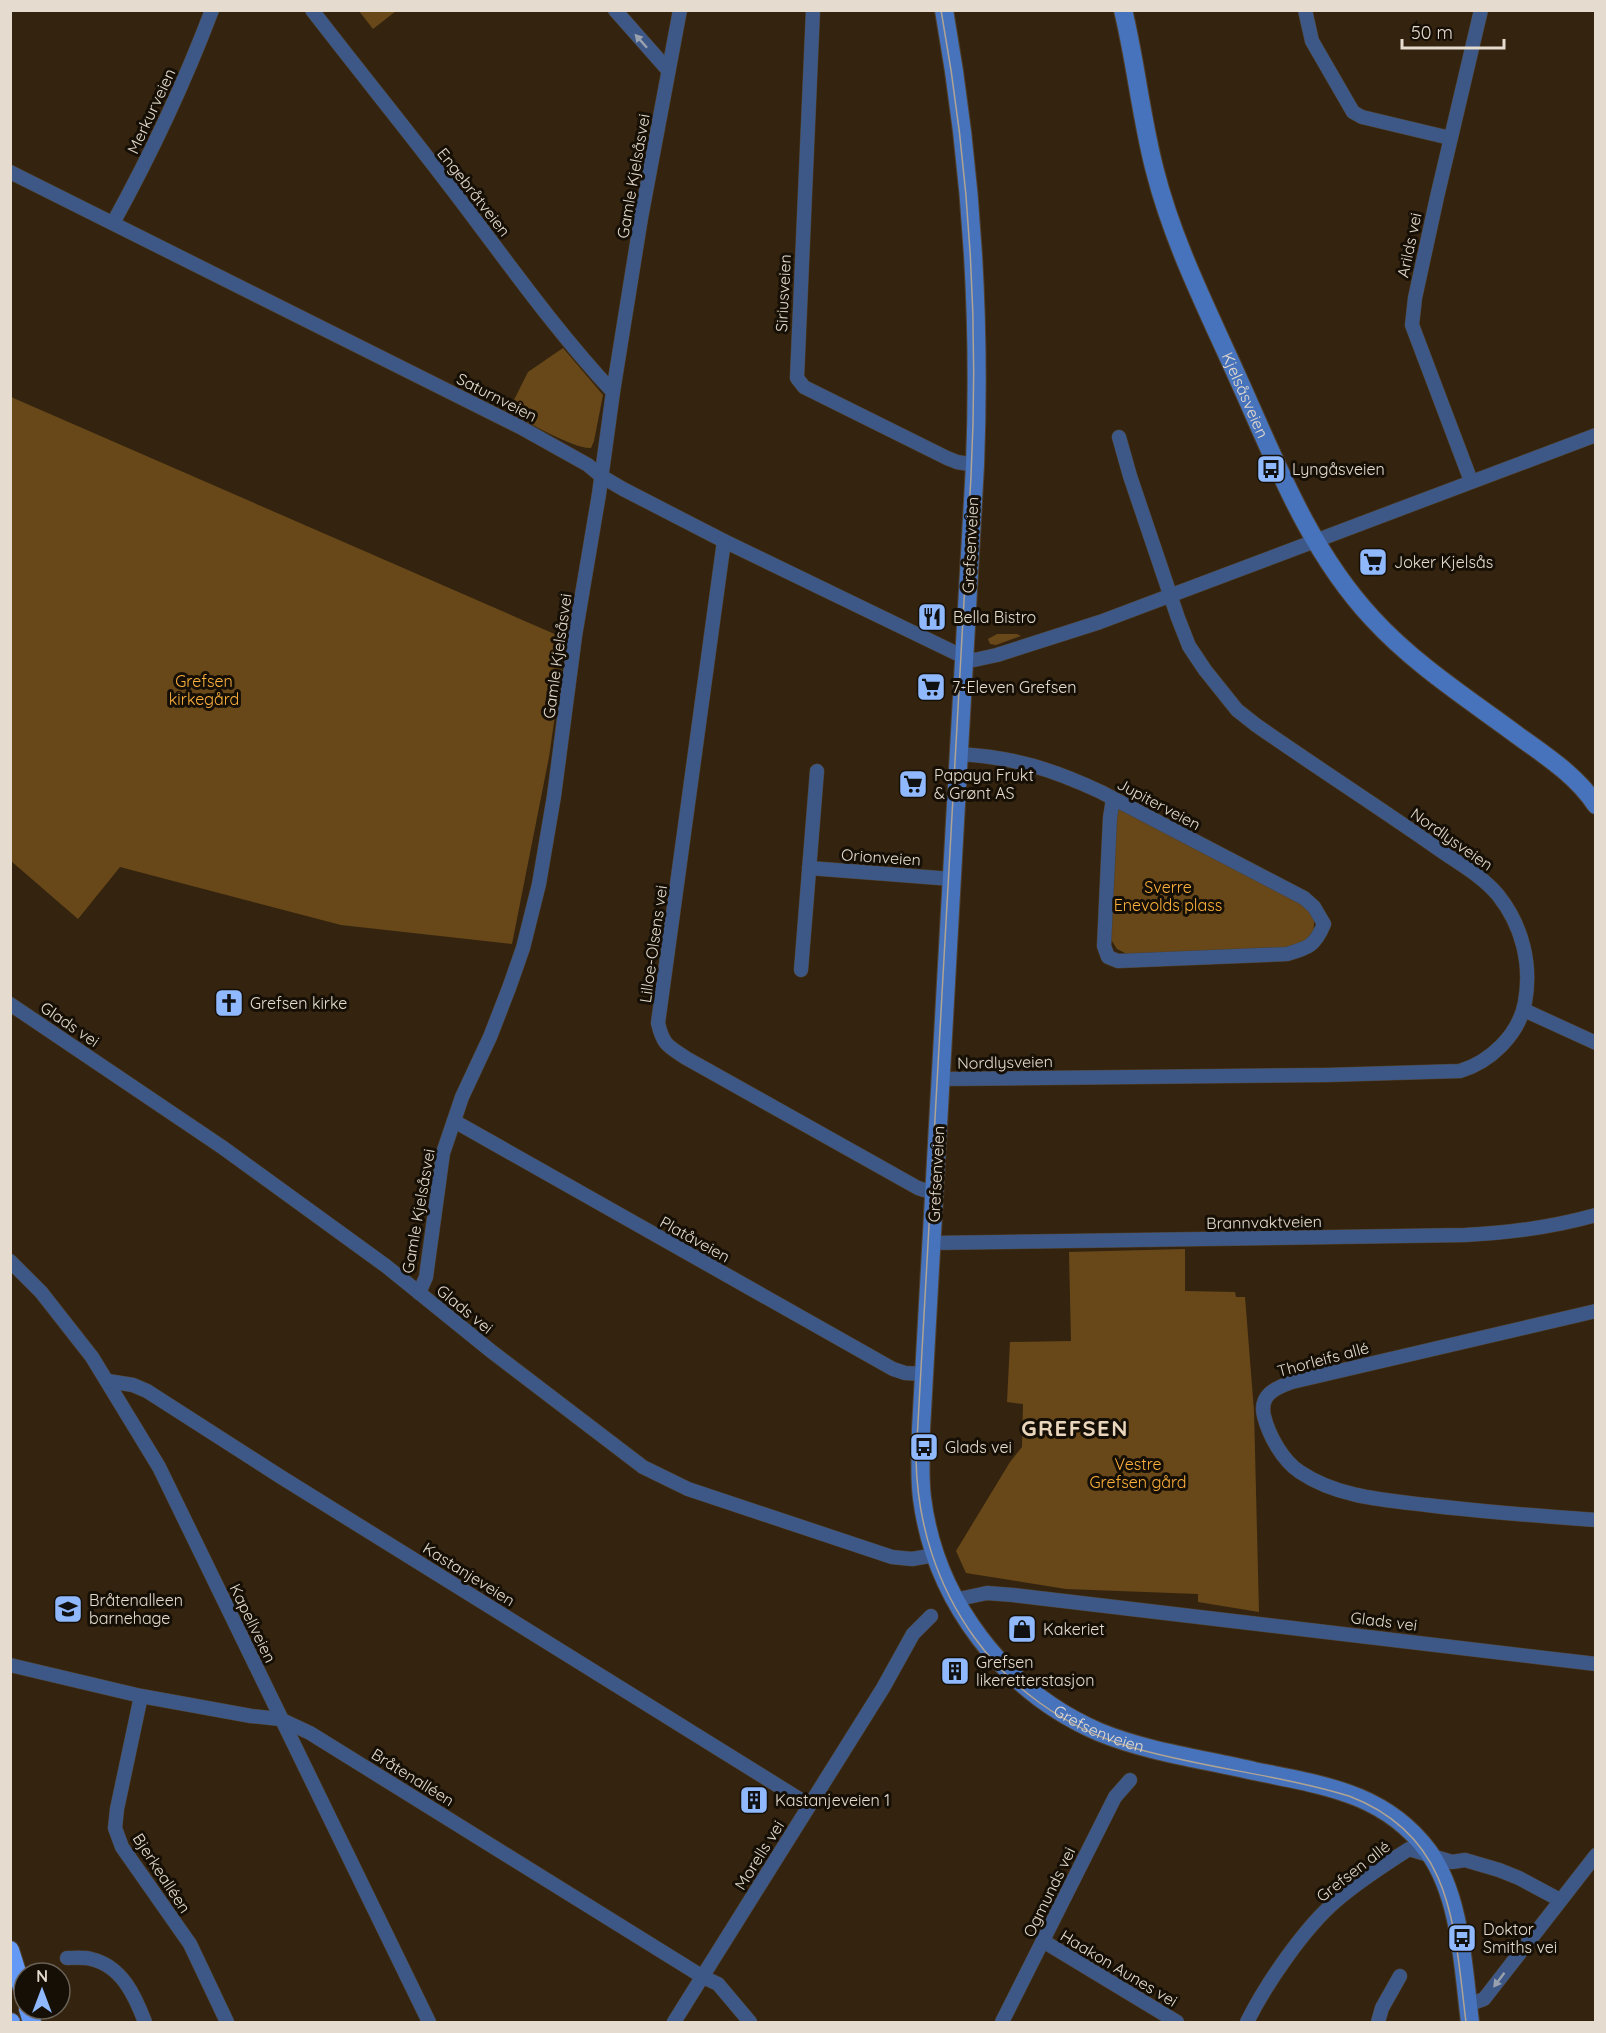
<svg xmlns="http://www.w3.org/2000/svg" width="1606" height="2033" viewBox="0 0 1606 2033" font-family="Quicksand,sans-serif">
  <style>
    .green { fill: #684819 }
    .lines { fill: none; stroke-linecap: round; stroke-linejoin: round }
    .street-casing { stroke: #50412e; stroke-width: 15 }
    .secondary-casing { stroke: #50412e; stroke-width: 20 }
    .highway-casing { stroke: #50412e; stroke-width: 20 }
    .street { stroke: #3d5886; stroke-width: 14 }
    .secondary { stroke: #4773bc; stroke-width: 18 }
    .highway { stroke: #649af5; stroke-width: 18 }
    .tram { stroke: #afa394; stroke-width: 1.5 }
    .oneway { fill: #99a0ae }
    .labels { text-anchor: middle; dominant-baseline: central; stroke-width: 6; stroke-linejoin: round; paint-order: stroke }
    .street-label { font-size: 16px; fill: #e5dbce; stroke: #160f06 }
    .poi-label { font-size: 16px; fill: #e5dbce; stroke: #160f06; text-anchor: start }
    .park-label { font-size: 16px; fill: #fdb13d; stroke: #160f06 }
    .district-label { font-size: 22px; font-weight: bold; letter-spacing: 1.5px; fill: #ead6bc; stroke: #160f06 }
  </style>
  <rect width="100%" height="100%" fill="#34240f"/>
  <!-- green -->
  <g class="green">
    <path d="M359 11H396L373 29Z"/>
    <path d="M563 348 603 395 594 441 591 448C576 450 524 420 508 412L528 372Z"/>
    <path d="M11 397 566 639 549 757 512 944 341 925 120 867 78 919 11 861Z"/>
    <path d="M997 634H1017L1021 636 996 645 990 644 988 639Z"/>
    <path d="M1121 808 1299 899C1313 912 1317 916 1312 936L1295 947 1127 954 1117 949 1110 938 1116 813Z"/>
    <path d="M1185 1249V1291L1235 1292 1236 1297H1245L1254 1411 1259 1612 1198 1602V1594L1066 1589 966 1573 956 1551 1010 1462 1022 1447 1023 1404 1007 1402 1010 1342 1071 1341 1069 1252Z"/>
  </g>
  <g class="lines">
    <!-- street casing -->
    <g class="street-casing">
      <g id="street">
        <path d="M312 10C359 71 408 131 455 193 506 260 555 330 613 392"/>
        <path d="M615 10 668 70"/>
        <path d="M813 10 797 378 804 387 947 458 957 462 975 465"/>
        <path d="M1305 10 1312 41 1353 112 1362 117 1450 138"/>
        <path d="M10 172 520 427 588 465 601 476 623 489 724 541 968 659 974 660 997 655 1100 622 1596 435"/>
        <path d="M113 223C151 154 184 84 212 10"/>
        <path d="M1471 481 1412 325 1415 298 1437 197 1481 10"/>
        <path d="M724 541 658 1023C663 1045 668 1046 686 1058L918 1188 934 1193"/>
        <path d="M959 754C1013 757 1052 769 1101 792L1304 898 1314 907 1324 924C1315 946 1308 948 1287 954L1118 961 1108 957 1104 946 1110 818 1113 799"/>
        <path d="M809 868 952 879"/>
        <path d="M801 970 817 771"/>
        <path d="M10 1004 222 1147 386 1266 491 1351 643 1467 688 1489 892 1557 912 1559 935 1555"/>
        <path d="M1524 1010 1596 1043"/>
        <path d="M941 1079 1327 1075 1460 1071C1490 1062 1519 1035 1525 1002 1532 964 1522 925 1498 895 1481 875 1458 863 1437 848 1377 806 1316 767 1256 725L1237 710 1205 670 1189 646 1178 618 1130 476 1119 437"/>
        <path d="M454 1121 893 1369 905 1373 924 1374"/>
        <path d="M932 1243 1465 1235C1509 1233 1553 1227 1596 1215"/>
        <path d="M10 1261 41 1292 92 1357 159 1467 429 2022"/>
        <path d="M419 1293 426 1277 443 1153 462 1097 490 1037 509 988 523 948 539 884 554 796 575 636 599 494 613 392 641 218 680 10"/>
        <path d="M1596 1311 1292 1382C1275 1388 1259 1395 1264 1416 1269 1436 1283 1461 1300 1472 1337 1497 1384 1500 1427 1505 1483 1512 1539 1516 1596 1520"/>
        <path d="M108 1381 133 1385 147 1391 281 1477 809 1805"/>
        <path d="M954 1600 987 1593 1013 1595 1596 1664"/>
        <path d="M10 1665 141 1696 251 1716 280 1719 310 1733 703 1977 718 1984 750 2022"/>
        <path d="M141 1696 117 1809 115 1828 122 1847 190 1944 227 2022"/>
        <path d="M1043 1941 1177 2022"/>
        <path d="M67 1958C75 1958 84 1957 91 1959 122 1966 135 1996 145 2022"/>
        <path d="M1468 2005 1484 1999 1596 1855"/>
        <path d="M674 2022 883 1688 913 1634 931 1616"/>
        <path d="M1002 2022 1115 1797 1130 1780"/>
        <path d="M1247 2022C1266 1984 1304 1928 1337 1900 1359 1881 1384 1865 1409 1849L1452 1862 1465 1860 1499 1870 1519 1878 1560 1900"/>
        <path d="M1378 2022 1382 2008 1400 1976"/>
      </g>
    </g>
    <!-- secondary casing -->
    <g class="secondary-casing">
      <g id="secondary">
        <path id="s1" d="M944 10C971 161 981 313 975 465L921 1429C921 1452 919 1475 922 1498 935 1600 1004 1691 1099 1732 1148 1752 1203 1759 1254 1771 1321 1785 1384 1792 1428 1851 1461 1896 1463 1968 1470 2022"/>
        <path id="s2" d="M1123 10C1136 63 1141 118 1155 171 1173 242 1207 309 1237 376 1275 460 1308 549 1372 618 1414 664 1467 698 1517 735 1546 756 1576 775 1596 805"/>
      </g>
    </g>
    <!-- highway casing -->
    <g class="highway-casing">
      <g id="highway">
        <path d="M10 1950 24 1994"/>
        <path d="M28 2009 32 2022"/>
        <path d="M10 2022H11"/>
      </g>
    </g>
    <!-- street -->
    <use href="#street" class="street"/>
    <!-- secondary -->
    <use href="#secondary" class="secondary"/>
    <!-- highway -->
    <use href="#highway" class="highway"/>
    <!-- tram -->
    <path class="tram" d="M941 10C969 164 979 320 971 476L916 1458C918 1591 999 1707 1127 1746 1200 1768 1277 1774 1349 1796 1454 1836 1454 1927 1466 2022"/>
  </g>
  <!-- one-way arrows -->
  <defs><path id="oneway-solid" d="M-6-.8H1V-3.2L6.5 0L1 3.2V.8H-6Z" transform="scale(1.5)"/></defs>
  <g class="oneway">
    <use href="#oneway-solid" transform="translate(641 41) rotate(-132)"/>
    <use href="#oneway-solid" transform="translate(1499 1980) rotate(127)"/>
  </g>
  <!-- icons -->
  <defs>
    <g id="bus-square" transform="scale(1.5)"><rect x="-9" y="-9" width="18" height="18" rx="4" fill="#8fb8fd" stroke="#160f06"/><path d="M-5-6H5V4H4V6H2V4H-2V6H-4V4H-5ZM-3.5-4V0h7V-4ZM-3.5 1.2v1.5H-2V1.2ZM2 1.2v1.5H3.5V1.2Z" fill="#111"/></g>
    <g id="supermarket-square" transform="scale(1.5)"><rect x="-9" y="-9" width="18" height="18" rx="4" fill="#8fb8fd" stroke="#160f06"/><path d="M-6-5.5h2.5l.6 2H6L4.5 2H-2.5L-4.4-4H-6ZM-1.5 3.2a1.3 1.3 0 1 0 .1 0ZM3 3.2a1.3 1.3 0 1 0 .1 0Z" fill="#111"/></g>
    <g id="restaurant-square" transform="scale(1.5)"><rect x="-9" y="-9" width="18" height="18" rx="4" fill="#8fb8fd" stroke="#160f06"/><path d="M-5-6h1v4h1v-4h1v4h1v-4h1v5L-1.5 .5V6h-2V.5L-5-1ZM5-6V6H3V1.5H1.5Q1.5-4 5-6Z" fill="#111"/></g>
    <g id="church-square" transform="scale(1.5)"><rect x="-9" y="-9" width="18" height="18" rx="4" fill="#8fb8fd" stroke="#160f06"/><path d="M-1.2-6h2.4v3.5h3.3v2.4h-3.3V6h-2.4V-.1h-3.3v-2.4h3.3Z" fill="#111"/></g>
    <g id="school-square" transform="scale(1.5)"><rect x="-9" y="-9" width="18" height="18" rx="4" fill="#8fb8fd" stroke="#160f06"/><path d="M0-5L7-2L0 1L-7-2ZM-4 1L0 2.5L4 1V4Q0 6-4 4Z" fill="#111"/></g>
    <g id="shop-square" transform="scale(1.5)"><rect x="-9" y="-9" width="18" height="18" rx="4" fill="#8fb8fd" stroke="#160f06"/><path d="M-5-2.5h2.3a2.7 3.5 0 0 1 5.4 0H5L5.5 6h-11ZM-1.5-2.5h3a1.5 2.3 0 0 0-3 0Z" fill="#111"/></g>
    <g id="building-square" transform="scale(1.5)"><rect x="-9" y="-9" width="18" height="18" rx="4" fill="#8fb8fd" stroke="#160f06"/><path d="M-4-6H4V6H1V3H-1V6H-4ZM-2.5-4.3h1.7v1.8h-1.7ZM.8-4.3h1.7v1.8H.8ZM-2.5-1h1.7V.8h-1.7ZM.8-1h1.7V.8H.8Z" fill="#111"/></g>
  </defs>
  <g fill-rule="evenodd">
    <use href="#bus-square" x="1271" y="469"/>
    <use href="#supermarket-square" x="1373" y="562"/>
    <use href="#restaurant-square" x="932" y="617"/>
    <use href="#supermarket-square" x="931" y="687"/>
    <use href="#supermarket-square" x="913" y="784"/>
    <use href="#church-square" x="229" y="1003"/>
    <use href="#bus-square" x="924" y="1447"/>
    <use href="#school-square" x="68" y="1609"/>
    <use href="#shop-square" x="1022" y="1629"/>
    <use href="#building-square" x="955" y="1671"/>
    <use href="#building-square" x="754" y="1800"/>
    <use href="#bus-square" x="1462" y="1938"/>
  </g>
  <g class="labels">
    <!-- street labels -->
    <g class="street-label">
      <text transform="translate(151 111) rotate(-65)">Merkurveien</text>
      <text transform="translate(633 176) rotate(-80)">Gamle Kjelsåsvei</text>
      <text transform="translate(474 192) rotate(52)">Engebråtveien</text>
      <text transform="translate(1409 245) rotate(-78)">Arilds vei</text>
      <text transform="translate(783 293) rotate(-87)">Siriusveien</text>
      <text stroke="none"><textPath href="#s2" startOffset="406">Kjelsåsveien</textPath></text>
      <text transform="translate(497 397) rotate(27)">Saturnveien</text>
      <text transform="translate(970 545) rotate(-87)">Grefsenveien</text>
      <text transform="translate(557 656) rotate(-82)">Gamle Kjelsåsvei</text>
      <text transform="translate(1159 804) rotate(28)">Jupiterveien</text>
      <text transform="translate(1452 839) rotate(35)">Nordlysveien</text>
      <text transform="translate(881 857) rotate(4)">Orionveien</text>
      <text transform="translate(653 944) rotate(-82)">Lilloe-Olsens vei</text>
      <text transform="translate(70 1024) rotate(34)">Glads vei</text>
      <text transform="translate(1005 1062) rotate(-1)">Nordlysveien</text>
      <text transform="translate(936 1174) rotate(-87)">Grefsenveien</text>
      <text transform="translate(418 1211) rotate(-80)">Gamle Kjelsåsvei</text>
      <text transform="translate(1264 1222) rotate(-1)">Brannvaktveien</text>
      <text transform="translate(695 1239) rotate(29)">Platåveien</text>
      <text transform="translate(465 1309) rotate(39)">Glads vei</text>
      <text transform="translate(1323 1359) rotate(-15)">Thorleifs allé</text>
      <text transform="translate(469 1574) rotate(32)">Kastanjeveien</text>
      <text transform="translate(1384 1621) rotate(7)">Glads vei</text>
      <text transform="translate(253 1623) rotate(64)">Kapellveien</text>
      <text stroke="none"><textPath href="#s1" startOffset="1797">Grefsenveien</textPath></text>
      <text transform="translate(413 1777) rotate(32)">Bråtenalléen</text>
      <text transform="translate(759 1855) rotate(-58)">Morells vei</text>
      <text transform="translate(1353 1871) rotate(-38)">Grefsen allé</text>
      <text transform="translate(162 1873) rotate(57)">Bjerkealléen</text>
      <text transform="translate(1049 1892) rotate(-64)">Ogmunds vei</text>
      <text transform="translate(1119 1968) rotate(31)">Haakon Aunes vei</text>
    </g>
    <!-- poi labels -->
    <g class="poi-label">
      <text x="1292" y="469">Lyngåsveien</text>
      <text x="1394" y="562">Joker Kjelsås</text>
      <text x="953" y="617">Bella Bistro</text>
      <text x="952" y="687">7-Eleven Grefsen</text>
      <text x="934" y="775">Papaya Frukt<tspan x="934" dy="18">&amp; Grønt AS</tspan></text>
      <text x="250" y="1003">Grefsen kirke</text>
      <text x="945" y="1447">Glads vei</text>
      <text x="89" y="1600">Bråtenalleen<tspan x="89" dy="18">barnehage</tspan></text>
      <text x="1043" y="1629">Kakeriet</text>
      <text x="976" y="1662">Grefsen<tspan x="976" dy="18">likeretterstasjon</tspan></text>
      <text x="775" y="1800">Kastanjeveien 1</text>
      <text x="1483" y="1929">Doktor<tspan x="1483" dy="18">Smiths vei</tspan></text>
    </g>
    <!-- park labels -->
    <g class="park-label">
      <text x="204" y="681">Grefsen<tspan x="204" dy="18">kirkegård</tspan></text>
      <text x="1168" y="887">Sverre<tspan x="1168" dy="18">Enevolds plass</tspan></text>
      <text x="1138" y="1464">Vestre<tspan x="1138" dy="18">Grefsen gård</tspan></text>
    </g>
    <!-- district labels -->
    <g class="district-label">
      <text x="1075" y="1428">GREFSEN</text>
    </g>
  </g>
  <!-- border -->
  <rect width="1606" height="2033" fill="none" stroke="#e5dbce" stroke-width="24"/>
  <!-- north arrow -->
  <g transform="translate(42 1991)"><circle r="28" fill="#160f06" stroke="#696156" stroke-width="1.5"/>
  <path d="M0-4.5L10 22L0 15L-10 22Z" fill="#8fb8fd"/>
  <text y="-9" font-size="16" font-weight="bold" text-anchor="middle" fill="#e5dbce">N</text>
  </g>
  <!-- scale -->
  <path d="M1402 39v9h102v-9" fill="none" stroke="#e5dbce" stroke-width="3"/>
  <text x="1411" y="39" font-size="18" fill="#e5dbce" stroke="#160f06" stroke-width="4.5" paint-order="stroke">50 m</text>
</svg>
